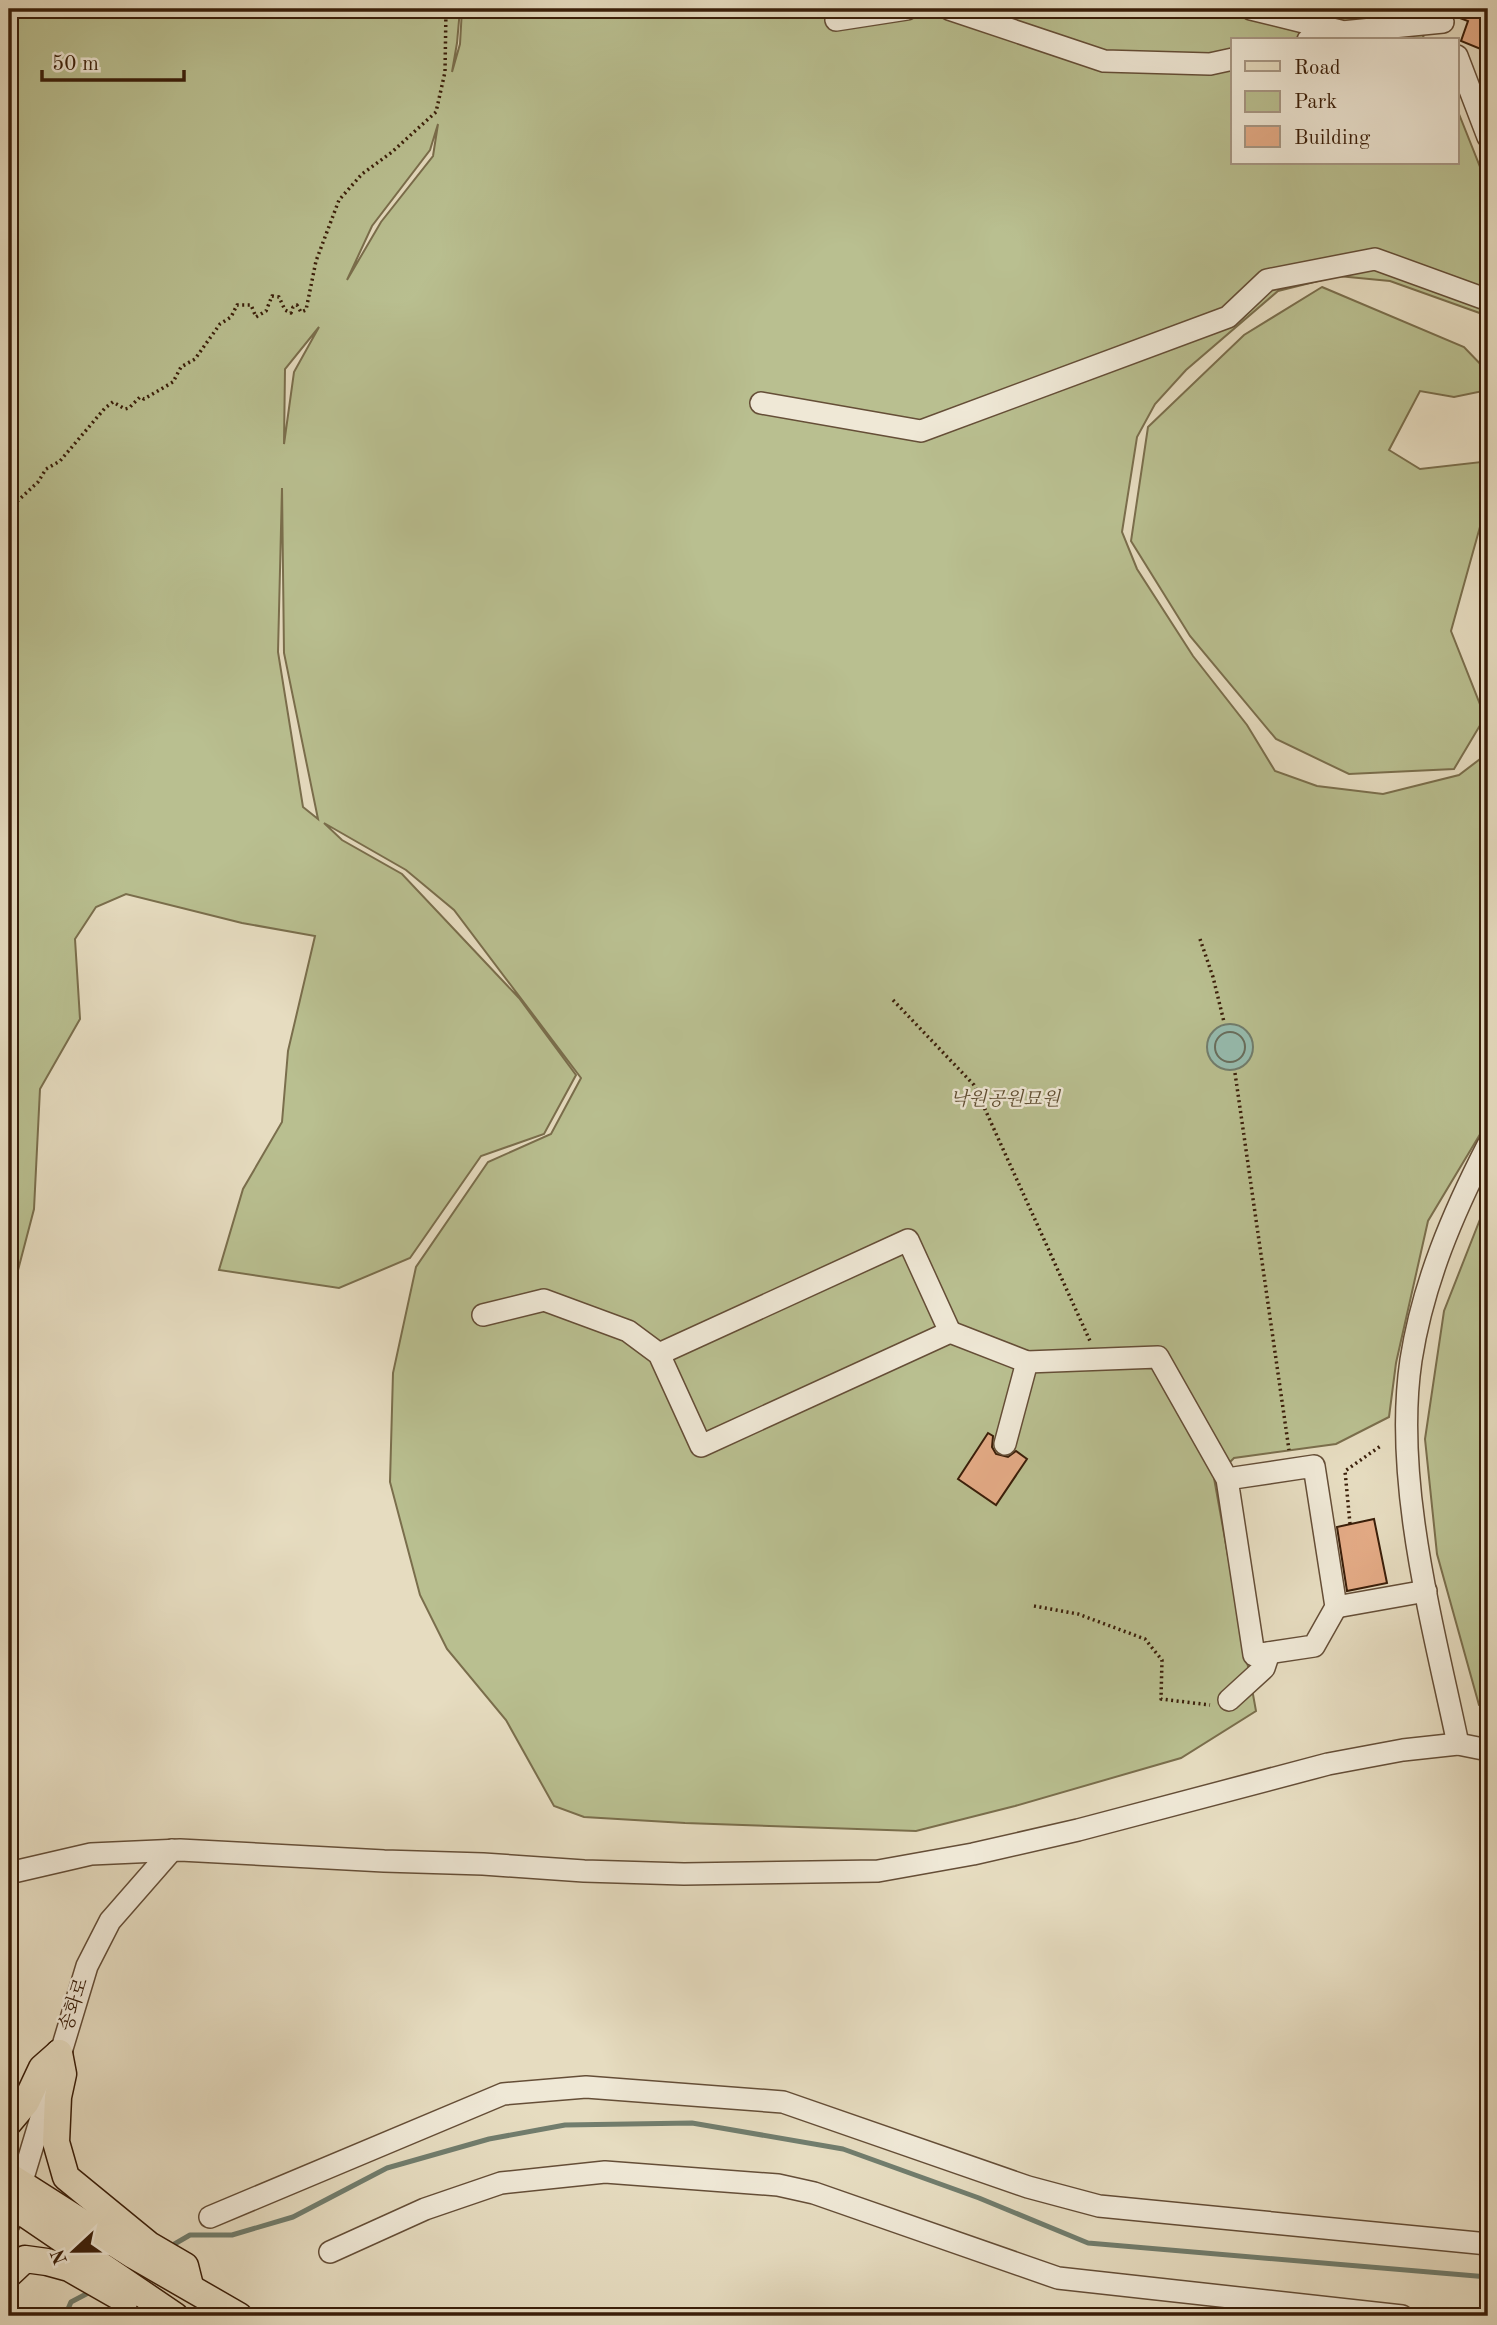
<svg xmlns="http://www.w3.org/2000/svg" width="1497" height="2325" viewBox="0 0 1497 2325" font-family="'Old Standard TT','Noto Serif KR',serif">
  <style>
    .green { fill: #b9bf90; stroke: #7a6e4c; stroke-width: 2; fill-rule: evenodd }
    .water { fill: #96bcaf; stroke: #717d6d; stroke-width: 2 }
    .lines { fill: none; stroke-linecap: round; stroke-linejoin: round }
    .shore { stroke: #686d5c; stroke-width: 2 }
    .stream { stroke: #717d6d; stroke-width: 5 }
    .building { fill: #e4ab86; stroke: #3a1e09; stroke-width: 2 }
    .minor-casing { stroke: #654e37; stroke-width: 24 }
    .major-casing { stroke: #3a1e09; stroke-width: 29 }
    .path { stroke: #3a1e09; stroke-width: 3.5; stroke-dasharray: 2 3.5; stroke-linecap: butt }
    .minor { stroke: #efe8d6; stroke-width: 21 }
    .major { stroke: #e6dcc0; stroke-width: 26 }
    .labels { text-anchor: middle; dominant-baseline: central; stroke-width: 5; stroke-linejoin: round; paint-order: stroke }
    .park-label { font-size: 19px; font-style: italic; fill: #604e32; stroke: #efe8d6 }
    .street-label { font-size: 19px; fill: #3a1e09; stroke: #efe8d6 }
  </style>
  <rect width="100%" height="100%" fill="#e6dcc0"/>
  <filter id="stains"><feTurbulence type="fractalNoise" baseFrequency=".00286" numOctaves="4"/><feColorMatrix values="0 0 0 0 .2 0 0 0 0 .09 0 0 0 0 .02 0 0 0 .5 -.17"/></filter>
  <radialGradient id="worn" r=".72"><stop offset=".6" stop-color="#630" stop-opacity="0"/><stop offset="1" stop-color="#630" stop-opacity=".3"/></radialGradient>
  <!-- green -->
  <g class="green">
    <path d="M9 9H460L457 43 452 72 460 44 462 9H1410L1425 40H1233V163H1457V109L1488 187V316L1390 281 1338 276 1278 291 1186 370 1155 404 1137 437 1122 532 1137 569 1193 656 1247 725 1275 771 1317 786 1383 794 1459 775 1488 753V1121L1428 1221 1396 1363 1389 1417 1336 1444 1234 1458 1214 1478 1256 1711 1181 1758 1015 1806 916 1831 685 1823 584 1817 554 1806 506 1720 447 1649 420 1595 390 1482 393 1373 416 1267 488 1162 551 1134 581 1078 454 910 406 870 324 823 342 840 402 874 519 998 576 1075 544 1134 481 1156 410 1258 339 1288 219 1270 243 1189 282 1122 288 1051 315 936 242 923 126 894 96 907 75 939 80 1019 40 1089 34 1209 11 1297 9 1298ZM438 124 433 156 381 222 347 280 372 226 430 150ZM319 327 294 372 284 444 285 369ZM282 488 284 653 318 819 303 807 278 652Z"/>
    <path d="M1322 287 1464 347 1488 372V390L1454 397 1420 391 1389 450 1420 469 1481 462 1483 516 1451 631 1485 717 1454 769 1349 774 1276 739 1190 636 1131 541 1148 427 1244 335Z"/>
    <path d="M1488 1199V1708L1479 1705 1437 1554 1425 1439 1444 1311Z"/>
  </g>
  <!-- water -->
  <circle class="water" cx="1230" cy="1047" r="23"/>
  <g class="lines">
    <!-- shore -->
    <circle class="shore" cx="1230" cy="1047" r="15"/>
    <!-- stream -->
    <g class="stream">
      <path d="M171 2246 190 2235H232L293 2217 387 2168 489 2139 565 2125 692 2123 843 2149 979 2198 1088 2243 1488 2277"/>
      <path d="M65 2316 71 2302 92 2291"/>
    </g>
  </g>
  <!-- building -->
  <g class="building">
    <path d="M1439 9H1488V52L1461 41 1468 21 1454 16 1448 10Z"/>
    <path d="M988 1433 993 1436 992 1447 996 1454 1008 1457 1016 1451 1027 1459 996 1505 958 1479Z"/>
    <path d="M1374 1519 1387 1583 1347 1591 1337 1527Z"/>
  </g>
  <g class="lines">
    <!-- minor casing -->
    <g class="minor-casing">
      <g id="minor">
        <path d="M949 9 1104 61 1210 64 1233 59"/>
        <path d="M1251 9 1340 31"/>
        <path d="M836 20 907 9"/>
        <path d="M1308 40 1342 32 1443 22"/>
        <path d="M1457 56 1488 137"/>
        <path d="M761 403 921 431 1228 317 1267 280 1375 259 1488 300"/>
        <path d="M483 1315 544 1300 628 1331 659 1354 701 1446 950 1332 908 1240 659 1354"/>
        <path d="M950 1332 1027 1362 1158 1357 1227 1479 1254 1655 1314 1646 1336 1607 1314 1466 1227 1479"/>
        <path d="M1005 1444 1027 1362"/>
        <path d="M1336 1607 1426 1591"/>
        <path d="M1229 1700 1264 1668 1269 1653"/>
        <path d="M1458 1744C1433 1625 1393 1481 1411 1360 1423 1283 1453 1213 1488 1145"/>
        <path d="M9 1873 91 1854 180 1850 384 1861 483 1864 584 1871 684 1874 878 1871 973 1854 1078 1830 1328 1764 1403 1750 1458 1744 1488 1750"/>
        <path d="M210 2217 503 2094 586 2087 783 2102 1028 2187 1099 2206 1488 2244"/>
        <path d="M9 2224 87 1966 110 1921 172 1850"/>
        <path d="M330 2252 425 2209 501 2183 605 2172 778 2185 814 2193 1058 2278 1402 2316"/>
      </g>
    </g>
    <!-- major casing -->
    <g class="major-casing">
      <g id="major">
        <path d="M59 2053 63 2074 58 2097 56 2142 66 2177 149 2245 185 2266 190 2286"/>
        <path d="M9 2122 26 2102 42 2068 59 2053"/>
        <path d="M9 2176 133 2255 239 2316"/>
        <path d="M9 2203 175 2316"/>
        <path d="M9 2274 25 2259 47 2262 69 2268 125 2300"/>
      </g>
    </g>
    <!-- path -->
    <g class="path">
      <path d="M9 509 38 482 46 469 60 461 105 408 113 402 125 409 129 408 140 397 144 399 173 382 181 367 195 359 220 324 231 317 237 305H251L256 317 266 311 272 296 279 297 285 310 291 313 293 307 297 305 301 312 306 310 316 261 339 200 362 174 392 152 436 112 445 72 446 9"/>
      <path d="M1200 939 1213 977 1224 1022"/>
      <path d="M893 1000 974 1085 1090 1341"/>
      <path d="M1235 1073 1289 1450"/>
      <path d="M1350 1524 1345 1471 1382 1445"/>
      <path d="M1034 1606 1078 1614 1145 1639 1162 1660 1161 1699 1210 1705"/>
    </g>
    <!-- minor -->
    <use href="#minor" class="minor"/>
    <!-- major -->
    <use href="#major" class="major"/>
  </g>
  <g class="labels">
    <!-- park labels -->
    <g class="park-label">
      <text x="1005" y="1100">낙원공원묘원</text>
    </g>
    <!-- street labels -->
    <g class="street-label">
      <text transform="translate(75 2005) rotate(-72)">송화로</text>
    </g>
  </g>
  <!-- margin -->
  <rect width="1497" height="2325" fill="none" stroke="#e6dcc0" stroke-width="35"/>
  <rect x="10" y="10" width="1476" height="2304" fill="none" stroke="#3a1e09" stroke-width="3.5"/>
  <rect x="18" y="18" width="1462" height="2290" fill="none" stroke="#3a1e09" stroke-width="2"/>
  <!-- legend -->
  <rect x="1231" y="38" width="228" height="126" fill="#efe8d6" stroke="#a79784" stroke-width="2"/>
  <rect x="1245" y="61" width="35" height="10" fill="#e6dcc0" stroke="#a79784" stroke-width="2"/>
  <text x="1294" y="74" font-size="21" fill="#3a1e09">Road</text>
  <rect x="1245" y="91" width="35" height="21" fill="#b9bf90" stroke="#a79784" stroke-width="2"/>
  <text x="1294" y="108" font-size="21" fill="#3a1e09">Park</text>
  <rect x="1245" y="126" width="35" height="21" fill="#e4ab86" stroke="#a79784" stroke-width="2"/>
  <text x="1294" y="144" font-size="21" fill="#3a1e09">Building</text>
  <!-- north arrow -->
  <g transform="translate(74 2251) rotate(248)" stroke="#efe8d6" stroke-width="5" paint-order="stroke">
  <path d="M0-5L12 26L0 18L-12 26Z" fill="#3a1e09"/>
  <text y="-10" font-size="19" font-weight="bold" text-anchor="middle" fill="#3a1e09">N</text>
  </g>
  <!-- scale -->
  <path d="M42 70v10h142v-10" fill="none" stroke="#3a1e09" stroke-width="3.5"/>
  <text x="52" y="70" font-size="21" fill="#3a1e09" stroke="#efe8d6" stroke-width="5" paint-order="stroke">50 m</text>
  <rect width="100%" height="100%" filter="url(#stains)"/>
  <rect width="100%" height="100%" fill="url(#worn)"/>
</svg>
